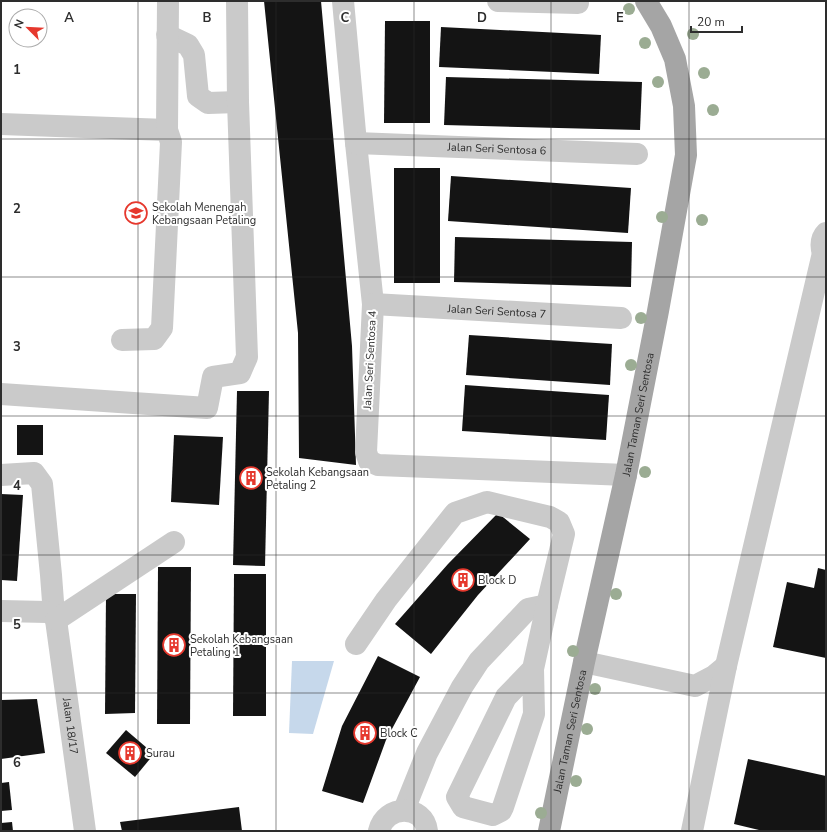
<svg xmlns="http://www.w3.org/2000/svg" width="827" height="832" viewBox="0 0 827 832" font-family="'Nunito Sans',sans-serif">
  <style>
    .water { fill: #c6d8eb }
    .building { fill: #141414 }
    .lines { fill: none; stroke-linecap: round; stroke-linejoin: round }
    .minor { stroke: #cacaca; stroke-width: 22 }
    .major { stroke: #a5a5a5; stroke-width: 22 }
    .tree { fill: #9bac93 }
    .grid { fill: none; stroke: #2d2d2d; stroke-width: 1; stroke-opacity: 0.55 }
    .labels { text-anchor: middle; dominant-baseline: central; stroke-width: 4; stroke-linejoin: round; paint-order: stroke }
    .street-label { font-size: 11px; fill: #2d2d2d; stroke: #fff }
    .poi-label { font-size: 11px; fill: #2d2d2d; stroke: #fff; text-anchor: start }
    .grid-label { font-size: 13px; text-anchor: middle; font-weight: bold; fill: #2d2d2d; stroke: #fff; stroke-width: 4; stroke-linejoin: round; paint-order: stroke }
  </style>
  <rect width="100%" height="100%" fill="#fff"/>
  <!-- water -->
  <path class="water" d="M292 661H334L313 734 289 733Z"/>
  <!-- building -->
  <g class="building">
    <path d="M264 1H321L352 346 356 465 299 458 298 333Z"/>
    <path d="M385 21H430V123H384Z"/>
    <path d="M441 27 601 35 599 74 439 67Z"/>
    <path d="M446 77 642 82 640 130 444 125Z"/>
    <rect x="394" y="168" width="46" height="115"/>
    <path d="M451 176 631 188 628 233 448 221Z"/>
    <path d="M455 237 632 242 631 287 454 282Z"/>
    <path d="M469 335 612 344 610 385 466 375Z"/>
    <path d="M465 385 609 395 606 440 462 431Z"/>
    <path d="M237 391H269L265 566 233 565Z"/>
    <rect x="17" y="425" width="26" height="30"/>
    <path d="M174 435 223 437 219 505 171 502Z"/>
    <path d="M1 494 23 495 17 581 1 580Z"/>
    <path d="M498 513 530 539 478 595 431 654 395 624 448 564Z"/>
    <path d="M158 567H191L190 724H157Z"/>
    <path d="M818 568 826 570V658L773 647 787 582 814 588Z"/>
    <path d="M234 574H266V716H233Z"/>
    <path d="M106 594H136L135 713 105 714Z"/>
    <path d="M378 656 420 677 386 740 363 803 322 791 342 726Z"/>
    <path d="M37 699 45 753 1 759V700Z"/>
    <path d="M126 730 154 754 135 777 106 753Z"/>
    <path d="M748 759 826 776V831H759V830L734 824Z"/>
    <path d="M9 782 12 810 1 811V783Z"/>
    <path d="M239 807 242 831H122L120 822Z"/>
    <path d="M12 822 13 831H1V823Z"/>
  </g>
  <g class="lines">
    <!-- minor -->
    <g class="minor">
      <path d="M343 1 356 143 373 304 366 452 369 461 378 465 626 475"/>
      <path d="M498 1 578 3"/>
      <path d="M167 35 188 45 194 55 198 96 208 103 238 102"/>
      <path d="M1 124 167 130 171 142 162 328 154 339 122 340"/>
      <path d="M167 130 168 1"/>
      <path id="s1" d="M356 143 637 154"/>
      <path d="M826 233C820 239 820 251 826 257"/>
      <path id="s2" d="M373 304 621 318"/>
      <path d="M1 394 207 408 213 377 240 373 247 357 238 102 237 1"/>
      <path d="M1 475 34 473 42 484 51 575 54 615"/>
      <path id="s3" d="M1 611 47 612 54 615 56 620 85 831"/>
      <path d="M56 620 174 542"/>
      <path d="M356 644 386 600 455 513 487 502 550 517 559 522 564 534 547 605 528 609 479 661 462 687 427 753 404 810"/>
      <path d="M584 662 695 686 714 676 726 666"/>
      <path d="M533 669 506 697 457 797 463 807 493 815 501 811 503 807 534 714 533 669 547 605"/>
      <path d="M379 831C385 804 424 804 427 831"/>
      <path d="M692 831 726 666 823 253"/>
    </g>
    <!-- major -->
    <path class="major" id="s4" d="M549 831 584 662 626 475 658 311 686 155 684 106 675 59 661 26 646 1"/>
  </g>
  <!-- trees -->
  <g class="tree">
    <circle cx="629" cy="9" r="6"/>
    <circle cx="693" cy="34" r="6"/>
    <circle cx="645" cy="43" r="6"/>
    <circle cx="704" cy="73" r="6"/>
    <circle cx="658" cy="82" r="6"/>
    <circle cx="713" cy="110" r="6"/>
    <circle cx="662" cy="217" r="6"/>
    <circle cx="702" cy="220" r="6"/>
    <circle cx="641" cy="318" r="6"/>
    <circle cx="631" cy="365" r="6"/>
    <circle cx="645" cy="472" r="6"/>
    <circle cx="616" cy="594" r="6"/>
    <circle cx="573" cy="651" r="6"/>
    <circle cx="595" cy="689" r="6"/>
    <circle cx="587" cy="729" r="6"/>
    <circle cx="576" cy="781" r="6"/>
    <circle cx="541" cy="813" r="6"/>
  </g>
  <!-- grid -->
  <path class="grid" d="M138 1V831M276 1V831M414 1V831M551 1V831M689 1V831M1 139H826M1 277H826M1 416H826M1 555H826M1 693H826"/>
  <!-- icons -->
  <defs>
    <g id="school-ring" transform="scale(1.15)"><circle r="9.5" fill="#fff" stroke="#e6382d" stroke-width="1.5"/><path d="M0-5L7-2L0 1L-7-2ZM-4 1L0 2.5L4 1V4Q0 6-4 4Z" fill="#e6382d"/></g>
    <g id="building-ring" transform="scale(1.15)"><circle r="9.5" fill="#fff" stroke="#e6382d" stroke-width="1.5"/><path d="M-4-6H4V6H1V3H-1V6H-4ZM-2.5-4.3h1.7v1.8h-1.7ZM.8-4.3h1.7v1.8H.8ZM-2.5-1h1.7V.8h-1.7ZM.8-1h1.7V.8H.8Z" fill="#e6382d"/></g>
  </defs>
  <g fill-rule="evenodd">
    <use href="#school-ring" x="136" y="213"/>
    <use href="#building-ring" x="251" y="478"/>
    <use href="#building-ring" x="463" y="580"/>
    <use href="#building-ring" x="174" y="645"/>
    <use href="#building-ring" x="365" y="733"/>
    <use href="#building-ring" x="130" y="753"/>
  </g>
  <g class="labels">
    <!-- street labels -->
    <g class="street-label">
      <text stroke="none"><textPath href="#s1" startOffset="141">Jalan Seri Sentosa 6</textPath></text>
      <text stroke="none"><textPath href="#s2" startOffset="124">Jalan Seri Sentosa 7</textPath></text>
      <text transform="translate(370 360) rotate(-87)">Jalan Seri Sentosa 4</text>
      <text stroke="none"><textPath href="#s4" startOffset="426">Jalan Taman Seri Sentosa</textPath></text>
      <text stroke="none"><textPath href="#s3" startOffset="166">Jalan 18/17</textPath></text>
      <text stroke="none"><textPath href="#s4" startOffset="102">Jalan Taman Seri Sentosa</textPath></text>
    </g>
    <!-- poi labels -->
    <g class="poi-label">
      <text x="152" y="207">Sekolah Menengah<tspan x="152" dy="13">Kebangsaan Petaling</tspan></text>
      <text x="266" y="472">Sekolah Kebangsaan<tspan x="266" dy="13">Petaling 2</tspan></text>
      <text x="478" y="580">Block D</text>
      <text x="190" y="639">Sekolah Kebangsaan<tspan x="190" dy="13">Petaling 1</tspan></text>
      <text x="380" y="733">Block C</text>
      <text x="146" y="753">Surau</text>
    </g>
  </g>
  <g class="grid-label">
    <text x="69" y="22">A</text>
    <text x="207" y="22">B</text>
    <text x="345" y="22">C</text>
    <text x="482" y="22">D</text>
    <text x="620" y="22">E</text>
    <text x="17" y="74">1</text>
    <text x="17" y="213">2</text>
    <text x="17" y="351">3</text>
    <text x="17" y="490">4</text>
    <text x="17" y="629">5</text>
    <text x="17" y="767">6</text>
  </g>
  <!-- border -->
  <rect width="827" height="832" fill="none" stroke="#2d2d2d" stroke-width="4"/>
  <!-- north arrow -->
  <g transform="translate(28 28) rotate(294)"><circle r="19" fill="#ffffff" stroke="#ababab"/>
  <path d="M0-3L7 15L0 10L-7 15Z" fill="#e6382d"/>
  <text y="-6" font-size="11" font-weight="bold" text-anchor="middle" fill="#2d2d2d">N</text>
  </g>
  <!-- scale -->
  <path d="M691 26v6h51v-6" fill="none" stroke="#2d2d2d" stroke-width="2"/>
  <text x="697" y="26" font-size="12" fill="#2d2d2d" stroke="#ffffff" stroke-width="3" paint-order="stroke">20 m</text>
</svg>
